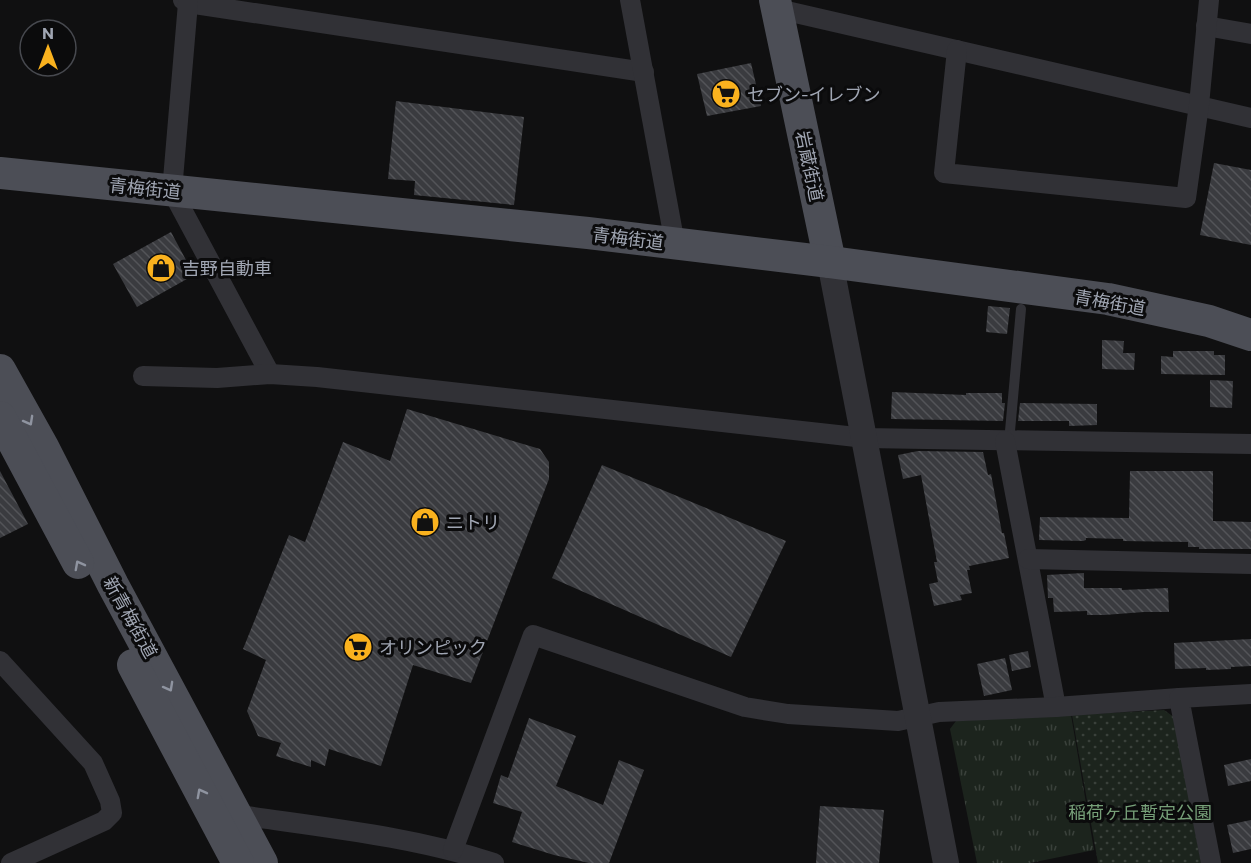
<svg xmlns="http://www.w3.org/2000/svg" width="1251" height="863" viewBox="0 0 1251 863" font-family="Commissioner,'Noto Sans JP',sans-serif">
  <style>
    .grass { fill: url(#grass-tufts) }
    .park { fill: url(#park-dots) }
    .building { fill: url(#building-back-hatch) }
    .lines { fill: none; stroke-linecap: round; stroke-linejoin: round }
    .service { stroke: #313136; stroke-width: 10 }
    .minor { stroke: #313136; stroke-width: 20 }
    .tertiary { stroke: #313136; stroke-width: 26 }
    .primary { stroke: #4c4e56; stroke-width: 32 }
    .oneway { stroke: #8f94a0 }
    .labels { text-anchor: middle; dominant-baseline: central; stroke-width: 6; stroke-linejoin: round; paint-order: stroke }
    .poi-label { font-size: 18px; fill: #a0a6b3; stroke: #0b0b0c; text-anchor: start }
    .street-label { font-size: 18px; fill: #a0a6b3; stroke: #0b0b0c }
    .park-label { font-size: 18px; fill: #769f78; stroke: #0b0b0c }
  </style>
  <defs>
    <pattern id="grass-tufts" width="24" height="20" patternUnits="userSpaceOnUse" patternTransform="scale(1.5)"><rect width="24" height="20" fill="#1c241d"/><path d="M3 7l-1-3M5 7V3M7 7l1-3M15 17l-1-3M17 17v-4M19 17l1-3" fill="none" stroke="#3a413b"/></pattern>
    <pattern id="park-dots" width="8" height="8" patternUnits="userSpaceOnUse" patternTransform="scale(1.5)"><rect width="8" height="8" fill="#1c241d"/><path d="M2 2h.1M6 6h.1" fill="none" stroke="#3a413b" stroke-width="1.8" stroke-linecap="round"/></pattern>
    <pattern id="building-back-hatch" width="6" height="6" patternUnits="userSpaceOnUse" patternTransform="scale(1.5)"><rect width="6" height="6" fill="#3a3b3f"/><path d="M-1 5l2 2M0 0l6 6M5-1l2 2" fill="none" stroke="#535458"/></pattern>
  </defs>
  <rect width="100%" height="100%" fill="#101011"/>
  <!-- grass -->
  <path class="grass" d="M1071 715 1094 850 1030 863H977L950 729 956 721Z"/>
  <!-- park -->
  <path class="park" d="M1164 710 1174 717 1201 863H1098L1072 715Z"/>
  <!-- building -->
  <g class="building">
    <path d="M751 63 761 106 707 116 697 74Z"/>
    <path d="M396 101 524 117 514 205 414 195 415 181 388 179Z"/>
    <path d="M1214 163 1251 170V245L1200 235Z"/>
    <path d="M171 232 194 275 137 307 113 264Z"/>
    <path d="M988 306 1010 308 1007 334 986 332Z"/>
    <path d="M1102 340 1124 341 1123 353H1135L1134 370 1102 369Z"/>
    <path d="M1173 351H1214V355H1225V375L1161 374V356L1173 357Z"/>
    <path d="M1210 380 1233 381 1232 408 1210 407Z"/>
    <path d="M892 392 966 395V393H1002V403H1005L1003 421 891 419Z"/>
    <path d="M1020 403 1097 404V425L1069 426V421H1018Z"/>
    <path d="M407 409 540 449 549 462V479L471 683 413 665 381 766 329 749 325 766 311 760V767L276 756 281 743 258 736 247 711 266 660 243 649 289 535 305 542 343 442 390 461Z"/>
    <path d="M918 451 983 452 988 475 991 474 1002 533H1004L1009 558 969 566 970 570H967L972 593 960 595 962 600 934 606 929 584 938 582 934 562H937L921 475 903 479 898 455Z"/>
    <path d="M602 465 786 541 731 657 552 578Z"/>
    <path d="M0 471 28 524 0 538Z"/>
    <path d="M1130 471H1213V521L1251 522V549H1199V547H1188V542L1123 541V539L1086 538V540L1083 541 1039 540 1040 517 1129 518Z"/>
    <path d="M1084 573V588H1122V590L1168 588 1169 612H1144L1104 615H1087V611L1054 612 1053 598H1048L1047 575Z"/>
    <path d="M1251 639V666L1231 667V669L1206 670V668L1175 669 1174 643Z"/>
    <path d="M1028 651 1031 667 1012 671 1009 655Z"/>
    <path d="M1005 658 1012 690 984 696 977 664Z"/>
    <path d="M529 718 576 736 556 786 603 805 619 760 644 770 609 863H589L554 855 512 842 522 812 493 803 501 775 508 778Z"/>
    <path d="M1251 759V781L1228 786 1224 765Z"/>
    <path d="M820 806 884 810 879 863H816Z"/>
    <path d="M1251 820V849L1233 853 1227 825Z"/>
  </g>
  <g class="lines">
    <!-- service -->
    <path class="service" d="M1009 442 1021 309"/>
    <!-- minor -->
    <g class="minor">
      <path d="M183 0 188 3 644 72"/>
      <path d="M630 0 675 244"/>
      <path d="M188 3 172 191 270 374"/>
      <path d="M778 9 1251 118"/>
      <path d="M1206 26 1251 34"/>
      <path d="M957 50 944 173 1186 198 1199 105 1209 0"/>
      <path d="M143 376 217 378 270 374 317 377 865 438 1251 444"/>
      <path d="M1005 441 1056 707"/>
      <path d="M1028 559 1251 564"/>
      <path d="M0 661 93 763 110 801 112 813 104 821 11 863"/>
      <path d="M229 820 246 816C329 828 414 837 494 863"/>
      <path d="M453 850 533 635 745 707 788 714 898 721 939 712 1056 707 1179 698"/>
      <path d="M1211 863 1179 698 1251 694"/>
    </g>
    <!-- tertiary -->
    <path class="tertiary" d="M830 262 946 863"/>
    <!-- primary -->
    <g class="primary">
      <path d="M775 0 830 262"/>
      <path d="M0 173 588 233 830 262 1108 299 1209 321 1251 335"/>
      <path d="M0 370 43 447 113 585 262 863"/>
      <path d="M0 417 78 563"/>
      <path d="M133 665 238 863"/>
    </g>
  </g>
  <!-- one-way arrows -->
  <defs><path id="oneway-chevron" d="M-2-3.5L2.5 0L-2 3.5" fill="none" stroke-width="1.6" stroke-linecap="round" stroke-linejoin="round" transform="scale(1.5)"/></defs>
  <g class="oneway">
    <use href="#oneway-chevron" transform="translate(29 421) rotate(61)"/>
    <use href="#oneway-chevron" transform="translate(79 565) rotate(-118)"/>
    <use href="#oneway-chevron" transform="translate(169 687) rotate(61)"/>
    <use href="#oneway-chevron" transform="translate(201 793) rotate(-118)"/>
  </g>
  <!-- icons -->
  <defs>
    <g id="supermarket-disc" transform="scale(1.5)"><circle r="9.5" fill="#fab21e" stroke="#0b0b0c"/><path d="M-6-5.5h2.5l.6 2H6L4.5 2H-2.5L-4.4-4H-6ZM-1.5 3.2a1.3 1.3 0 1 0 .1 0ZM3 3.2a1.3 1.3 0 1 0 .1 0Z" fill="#111"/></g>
    <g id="shop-disc" transform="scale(1.5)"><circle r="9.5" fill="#fab21e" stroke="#0b0b0c"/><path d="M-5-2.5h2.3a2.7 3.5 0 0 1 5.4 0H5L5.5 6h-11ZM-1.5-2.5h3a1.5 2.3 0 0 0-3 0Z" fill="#111"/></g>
  </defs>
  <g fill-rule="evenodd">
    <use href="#supermarket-disc" x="726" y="94"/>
    <use href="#shop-disc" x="161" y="268"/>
    <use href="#shop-disc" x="425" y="522"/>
    <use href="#supermarket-disc" x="358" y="647"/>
  </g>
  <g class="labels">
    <!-- poi labels -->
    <g class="poi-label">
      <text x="747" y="94">セブン-イレブン</text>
      <text x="182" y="268">吉野自動車</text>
      <text x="446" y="522">ニトリ</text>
      <text x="379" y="647">オリンピック</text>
    </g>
    <!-- street labels -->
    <g class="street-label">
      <text transform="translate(810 166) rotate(78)">岩蔵街道</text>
      <text transform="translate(145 188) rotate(6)">青梅街道</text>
      <text transform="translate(628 238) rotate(7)">青梅街道</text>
      <text transform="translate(1110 302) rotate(10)">青梅街道</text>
      <text transform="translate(131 617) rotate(61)">新青梅街道</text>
    </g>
    <!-- park labels -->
    <g class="park-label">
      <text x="1140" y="812">稲荷ヶ丘暫定公園</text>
    </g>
  </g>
  <!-- north arrow -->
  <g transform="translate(48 48)"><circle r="28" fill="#0b0b0c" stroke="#47494f" stroke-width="1.5"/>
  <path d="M0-4.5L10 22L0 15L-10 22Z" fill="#fab21e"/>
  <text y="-9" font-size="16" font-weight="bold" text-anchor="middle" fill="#a0a6b3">N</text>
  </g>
</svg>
